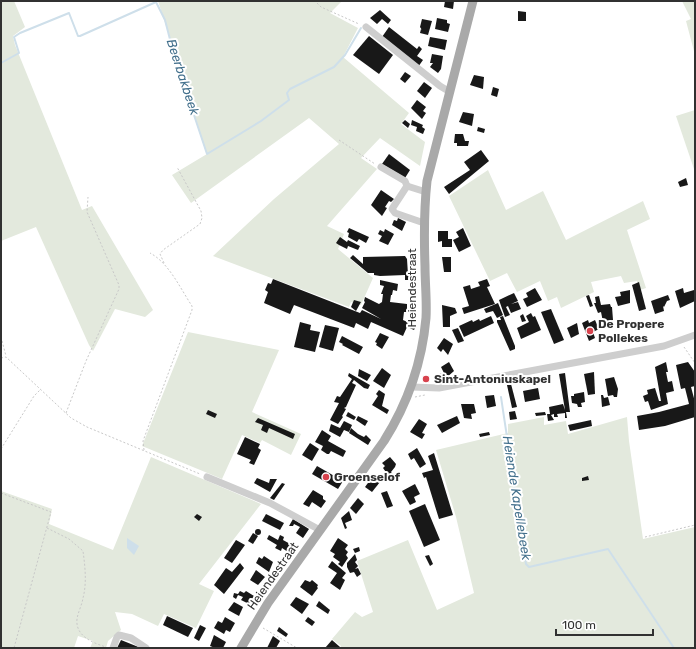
<svg xmlns="http://www.w3.org/2000/svg" width="696" height="649" viewBox="0 0 696 649" font-family="Rubik,sans-serif">
  <style>
    .green { fill: #e3e9dd }
    .water { fill: #cedfea }
    .lines { fill: none; stroke-linecap: round; stroke-linejoin: round }
    .stream { stroke: #cedfea; stroke-width: 2 }
    .building { fill: #181818 }
    .path { stroke: #c8c8c8; stroke-width: 1; stroke-dasharray: 2 2; stroke-linecap: butt }
    .minor { stroke: #cecece; stroke-width: 7 }
    .major { stroke: #a9a9a9; stroke-width: 9 }
    .poi-dot { fill: #d8424d; stroke: #fff; stroke-width: 1.5 }
    .labels { text-anchor: middle; dominant-baseline: central; stroke-width: 4; stroke-linejoin: round; paint-order: stroke }
    .street-label { font-size: 12px; fill: #313131; stroke: #fff }
    .poi-label { font-size: 12px; font-weight: bold; fill: #313131; stroke: #fff; text-anchor: start }
    .water-label { font-size: 13px; font-style: italic; fill: #44718d; stroke: #fff }
  </style>
  <rect width="100%" height="100%" fill="#fff"/>
  <!-- green -->
  <g class="green">
    <path d="M1 1H14L25 27 13 36 15 45 82 210 92 206 153 310 145 317 115 309 93 351 89 345 36 227 1 241Z"/>
    <path d="M158 1H342L330 13 358 28 343 57 409 113 401 124 425 142 420 166 380 138 361 158 377 169 327 226 344 234 338 249 373 278 361 305 351 302 349 307 213 256 274 199 339 144 309 118 191 203 172 175 207 154Z"/>
    <path d="M682 1H695V55L686 21 691 19Z"/>
    <path d="M695 110V172L676 116Z"/>
    <path d="M488 170 506 210 543 191 566 240 643 201 650 219 627 230 646 288 640 290 637 281 624 283 621 276 591 282 594 292 561 308 557 297 548 301 540 281 517 292 507 273 490 281 449 196Z"/>
    <path d="M188 332 279 350 252 412 301 434 291 455 262 440 260 443 242 435 222 479 142 446Z"/>
    <path d="M544 417V425L566 421 568 434 627 417 629 441 643 539 695 527V648H340L341 646 332 639 355 612 362 617 373 612 357 561 408 540 437 610 474 593 456 517 436 450 508 433V424Z"/>
    <path d="M151 457 261 504 199 584 214 591 196 628 164 614 158 626 132 614 115 612 121 630 108 641 106 648H90L93 641 78 636 74 648H1V491L52 509 49 524 113 550Z"/>
  </g>
  <!-- water -->
  <path class="water" d="M127 538 139 546 134 555 127 548Z"/>
  <g class="lines">
    <!-- stream -->
    <g class="stream">
      <path d="M1 63 19 53 14 37 20 33 69 13 78 36H80L156 2 165 20 174 55 207 154 261 121 289 100 287 93 290 89 334 67 345 55 361 28"/>
      <path d="M501 397 526 564 529 567 608 549 674 648"/>
    </g>
  </g>
  <!-- building -->
  <g class="building">
    <path d="M445 1H454L453 9 444 7Z"/>
    <path d="M380 10 391 20 388 24 382 19 377 24 370 18Z"/>
    <path d="M518 11 526 12V21H518Z"/>
    <path d="M437 18 447 20V23L450 24 448 32 435 29Z"/>
    <path d="M422 19 432 21 428 35 420 33 421 29 422 30 420 27Z"/>
    <path d="M389 27 417 49 419 46 422 49 417 56 423 60 418 67 382 37Z"/>
    <path d="M369 36 393 55 379 74 353 55Z"/>
    <path d="M430 37 447 40 445 50 428 46Z"/>
    <path d="M432 54 443 56 441 69 438 73 430 67 433 63H430Z"/>
    <path d="M405 72 411 76 405 83 400 79Z"/>
    <path d="M474 75 484 77 483 89 470 85Z"/>
    <path d="M424 82 432 88 425 98 417 91Z"/>
    <path d="M493 87 499 89 497 97 491 95Z"/>
    <path d="M417 100 426 107 423 111 426 113 422 119 411 108Z"/>
    <path d="M463 112 474 114 472 126 459 122Z"/>
    <path d="M405 120 410 124 408 128 402 123Z"/>
    <path d="M412 120 423 125 422 127 425 129 423 134 416 131 417 127 411 125Z"/>
    <path d="M478 127 485 129 484 133 477 131Z"/>
    <path d="M455 134H463L465 141H469L468 146H457V143H454Z"/>
    <path d="M481 150 489 161 449 194 444 187 470 170 464 162Z"/>
    <path d="M389 154 410 170 405 178 382 164Z"/>
    <path d="M686 178 688 185 680 187 678 182Z"/>
    <path d="M381 190 394 199 391 202 389 201 385 207 387 208 382 216 371 205Z"/>
    <path d="M398 218 406 222 402 231 392 225 394 220 397 221Z"/>
    <path d="M349 228 369 237 366 243 359 239 357 242 348 237 349 233 347 232Z"/>
    <path d="M463 228 471 246 459 252 453 240 459 237 456 232Z"/>
    <path d="M385 229 394 234 388 245 379 241 382 236 378 234 380 230 384 232Z"/>
    <path d="M438 231H448V239H452V247H442V241L438 242Z"/>
    <path d="M340 237 347 242 348 240 360 246 358 250 348 246 347 249 339 245 336 243Z"/>
    <path d="M353 255 363 264V257L405 256 407 259 408 275H412V280H405V275L380 276 374 275V273H368L350 258Z"/>
    <path d="M442 257H451V272H444Z"/>
    <path d="M273 279 360 313 362 310 381 319 362 308 365 302 364 301 365 297 379 304 382 302 383 294H381L384 286 380 285V280L398 284 397 291 393 290 392 295H391L390 302 407 304V312H404L403 320 416 326 414 330 407 327 403 336 371 322 368 329 356 323 354 328 294 305 290 314 264 303 268 292 265 290 268 283 271 284Z"/>
    <path d="M487 279 490 286 487 287 495 304 464 314 462 308 469 306 463 287 470 285 471 289 480 286 478 282Z"/>
    <path d="M639 282 646 309 639 311 632 285Z"/>
    <path d="M535 288 542 300 527 307 523 299 528 297 526 293Z"/>
    <path d="M683 288 684 293 694 290 695 301 680 308 675 291Z"/>
    <path d="M630 290V303L618 306 615 297 621 296 620 292Z"/>
    <path d="M514 293 518 301 511 304 518 302 521 309 511 313 508 306 506 307 510 315 505 317 499 300Z"/>
    <path d="M589 295 593 306 590 307 586 296Z"/>
    <path d="M668 295 670 300 667 301 664 307 663 306 664 311 655 314 651 301Z"/>
    <path d="M599 296 601 305 610 304 611 307H612L613 320 603 322 601 312 598 313 594 303H596L595 297Z"/>
    <path d="M354 300 361 302 356 311 351 307Z"/>
    <path d="M498 303 503 315 497 318 493 311 486 313 484 309Z"/>
    <path d="M442 305 455 308 457 313 450 316V327H443Z"/>
    <path d="M551 309 564 340 554 344 541 312Z"/>
    <path d="M531 313 533 317 535 316 541 330 521 339 517 328 529 322 526 316Z"/>
    <path d="M523 314 526 321 522 322 520 316Z"/>
    <path d="M491 316 494 323 464 337 459 326 472 320 473 322 479 319 480 321Z"/>
    <path d="M503 316 515 346V349L510 351 497 322V320H501L500 317Z"/>
    <path d="M588 320 589 323 595 320 599 329 593 332 595 338 589 341 582 323Z"/>
    <path d="M300 322 311 325 310 330 320 332 315 352 294 347Z"/>
    <path d="M577 323 579 334 571 338 567 328Z"/>
    <path d="M325 325 339 328 333 351 319 347Z"/>
    <path d="M458 328 464 341 458 343 452 330Z"/>
    <path d="M380 333 389 337 382 349 376 345 377 343 375 342Z"/>
    <path d="M342 336 363 347 359 354 342 345 343 344 339 342Z"/>
    <path d="M444 338 453 344 448 355 443 349 441 352 437 348Z"/>
    <path d="M449 362 454 371 446 378 435 380 434 375 444 373 441 367Z"/>
    <path d="M666 362 668 372H666L668 382 672 381 674 391 666 393 668 404 651 410 648 401 645 402 643 396 648 394 647 390 655 388 659 401H661L655 367Z"/>
    <path d="M688 362 695 372V386L691 387 695 402V417L665 426 639 430 637 416 659 412 689 404 685 388 681 389 676 365Z"/>
    <path d="M382 368 391 375 384 388 373 381Z"/>
    <path d="M359 369 371 375 367 381 358 376Z"/>
    <path d="M594 372 595 394 588 395 584 374Z"/>
    <path d="M349 373 370 385 368 389 364 388 354 380 352 383 356 385 346 407 344 408 346 409 342 416 343 417 338 424 330 420 339 403 334 402 337 396 340 397 352 379 348 376Z"/>
    <path d="M565 373 570 412H566L567 418H565V413L557 414 558 417H554V414L551 415 554 420 548 421 547 414H550L549 407 563 404 565 410 559 374Z"/>
    <path d="M614 377 618 389 617 397H614L613 395 608 396 605 379Z"/>
    <path d="M511 384 517 407 512 408 507 385Z"/>
    <path d="M538 388 540 399 525 402 523 391Z"/>
    <path d="M379 390 385 394 382 406 389 410 387 414 372 405 378 396 376 394Z"/>
    <path d="M584 392 585 402 581 403 582 407H578L577 404 572 403 571 396H574V394Z"/>
    <path d="M494 395 496 406 487 408 485 396Z"/>
    <path d="M601 395H603L604 398 608 397 610 405 602 407Z"/>
    <path d="M461 404H474L476 413 471 414 472 419 464 418Z"/>
    <path d="M208 410 217 414 215 418 206 414Z"/>
    <path d="M515 411 517 419 510 420 509 412Z"/>
    <path d="M348 412 356 417 354 420 346 416Z"/>
    <path d="M545 412 546 415 536 416 535 413Z"/>
    <path d="M358 416 368 421 365 426 356 420Z"/>
    <path d="M457 416 460 423 442 433 437 425Z"/>
    <path d="M258 418 295 434 293 439 269 428 267 433 261 430 263 425 255 422Z"/>
    <path d="M419 419 427 424 422 433 425 434 422 439 410 432Z"/>
    <path d="M591 420 592 426 570 431 568 425Z"/>
    <path d="M344 421 352 425 349 432 344 430 340 437 329 431 331 424 340 428Z"/>
    <path d="M351 428 358 434 364 437 366 435 371 440 368 445 349 433Z"/>
    <path d="M322 430 331 436 328 441 346 451 343 457 331 451 329 454H327L321 450 323 446 315 442Z"/>
    <path d="M489 432 490 435 480 437 479 434Z"/>
    <path d="M245 437 260 444 258 448 261 450 254 465 249 463 251 460 237 454Z"/>
    <path d="M310 443 319 449 312 461 302 455Z"/>
    <path d="M417 448 426 464 420 468 414 458 411 460 408 454Z"/>
    <path d="M434 453 453 515 439 519 426 477 424 478 422 473 433 470 428 456Z"/>
    <path d="M390 457 396 464 395 467 391 472 396 479 393 482 383 468 385 466 382 463Z"/>
    <path d="M317 466 343 481 338 489 312 474Z"/>
    <path d="M373 476 380 482 372 492 365 487Z"/>
    <path d="M588 476 589 480 582 481V478Z"/>
    <path d="M257 478 269 483 270 479H277L270 492 254 483Z"/>
    <path d="M282 483 285 484 274 500 270 498Z"/>
    <path d="M415 484 420 494 414 497 416 502 410 505 402 491Z"/>
    <path d="M313 490 323 496V499L326 501 321 508 312 502 309 507 303 504Z"/>
    <path d="M387 491 393 506 387 508 381 493Z"/>
    <path d="M358 498 364 504 356 514 350 508Z"/>
    <path d="M425 504 440 540 424 547 409 511Z"/>
    <path d="M349 511 352 520 345 523 347 528 345 529 341 518Z"/>
    <path d="M197 514 202 517 199 521 194 517Z"/>
    <path d="M266 514 284 523 280 530 262 521Z"/>
    <path d="M293 519 309 529 303 538 296 533 300 527 294 524 293 526H289Z"/>
    <circle cx="258" cy="532" r="3"/>
    <path d="M253 533 258 536 253 544 248 541Z"/>
    <path d="M269 535 278 540 280 535 284 537 283 540 292 545 288 552 282 548 281 551 275 548 277 545 267 539Z"/>
    <path d="M338 538 348 545 345 549 348 552 346 555 348 558 342 567 338 564 340 562 333 557 335 554 330 551Z"/>
    <path d="M236 540 245 545 232 563 224 558Z"/>
    <path d="M359 547 360 551 355 553 353 549Z"/>
    <path d="M355 554 357 560 355 562 358 566 355 569 358 568 361 574 357 577 354 572 350 573 347 567V563Z"/>
    <path d="M429 555 433 564 430 566 425 556Z"/>
    <path d="M264 556 273 562 269 572 256 563 259 557 262 559Z"/>
    <path d="M332 561 346 573 342 578 345 580 340 590 330 583 337 573 328 567Z"/>
    <path d="M240 563 244 568 224 594 214 585 226 568 232 572Z"/>
    <path d="M256 570 265 577 258 585 250 580Z"/>
    <path d="M305 580 310 582 312 580 318 585 317 587 318 588 312 596 300 587Z"/>
    <path d="M240 591 244 593 246 591 254 596 249 604 241 600 243 597 238 595 236 599 233 597 234 593 238 594Z"/>
    <path d="M296 597 309 604 302 614 290 605Z"/>
    <path d="M319 601 330 610 328 614 316 606Z"/>
    <path d="M234 602 243 607 239 616 228 610Z"/>
    <path d="M167 616 193 628 188 637 163 625Z"/>
    <path d="M225 617 235 623 230 632 226 630 224 634 214 628 218 621 222 623Z"/>
    <path d="M308 617 315 622 312 626 305 621Z"/>
    <path d="M200 625 206 628 199 641 194 638Z"/>
    <path d="M279 627 288 634 286 637 277 631Z"/>
    <path d="M214 635 226 642 223 648H215L210 646Z"/>
    <path d="M273 636 280 641 276 648H267Z"/>
    <path d="M121 640 141 648H117Z"/>
    <path d="M332 640 340 647 325 648Z"/>
  </g>
  <g class="lines">
    <!-- path -->
    <g class="path">
      <path d="M317 3 321 7 359 24"/>
      <path d="M339 140 375 164"/>
      <path d="M164 263 160 254 163 250 200 224 202 218 201 211 177 167"/>
      <path d="M1 337 6 356"/>
      <path d="M684 347 695 363"/>
      <path d="M1 358 6 357 71 418 87 427 200 474"/>
      <path d="M415 397 425 395"/>
      <path d="M66 413 86 361 119 289V285L87 212 88 197"/>
      <path d="M1 449 34 396 41 389"/>
      <path d="M144 450 143 441 192 310V306C180 288 169 263 150 253"/>
      <path d="M1 493 51 512 14 648"/>
      <path d="M47 528 69 539 83 551C85 566 87 583 83 598 82 605 78 612 77 619 75 636 93 643 106 647"/>
      <path d="M645 537 695 525"/>
      <path d="M263 628 297 648"/>
    </g>
    <!-- minor -->
    <g class="minor">
      <path d="M366 27 440 86 450 92"/>
      <path d="M381 167 405 181 407 186"/>
      <path d="M424 223 395 213 392 209 407 186 426 192"/>
      <path d="M412 387 439 388 664 346 695 335"/>
      <path d="M207 477 270 503 320 530"/>
      <path d="M113 648 117 637 119 635 131 638 146 648"/>
    </g>
    <!-- major -->
    <path class="major" d="M241 648 268 603 384 441C408 403 422 363 426 318 427 301 425 283 425 266 424 238 424 209 427 181L473 1"/>
  </g>
  <!-- markers -->
  <g class="poi-dot">
    <circle cx="590" cy="331" r="4"/>
    <circle cx="426" cy="379" r="4"/>
    <circle cx="326" cy="477" r="4"/>
  </g>
  <g class="labels">
    <!-- street labels -->
    <g class="street-label">
      <text transform="translate(412 288) rotate(-90)">Heiendestraat</text>
      <text transform="translate(273 576) rotate(-55)">Heiendestraat</text>
    </g>
    <!-- poi labels -->
    <g class="poi-label">
      <text x="598" y="324">De Propere<tspan x="598" dy="14">Pollekes</tspan></text>
      <text x="434" y="379">Sint-Antoniuskapel</text>
      <text x="334" y="477">Groenselof</text>
    </g>
    <!-- water labels -->
    <g class="water-label">
      <text transform="translate(183 77) rotate(72)">Beerbakbeek</text>
      <text transform="translate(517 498) rotate(81)">Heiende Kapellebeek</text>
    </g>
  </g>
  <!-- border -->
  <rect width="696" height="649" fill="none" stroke="#313131" stroke-width="4"/>
  <!-- scale -->
  <path d="M556 629v6h97v-6" fill="none" stroke="#313131" stroke-width="2"/>
  <text x="562" y="629" font-size="12" fill="#313131" stroke="#ffffff" stroke-width="3" paint-order="stroke">100 m</text>
</svg>
